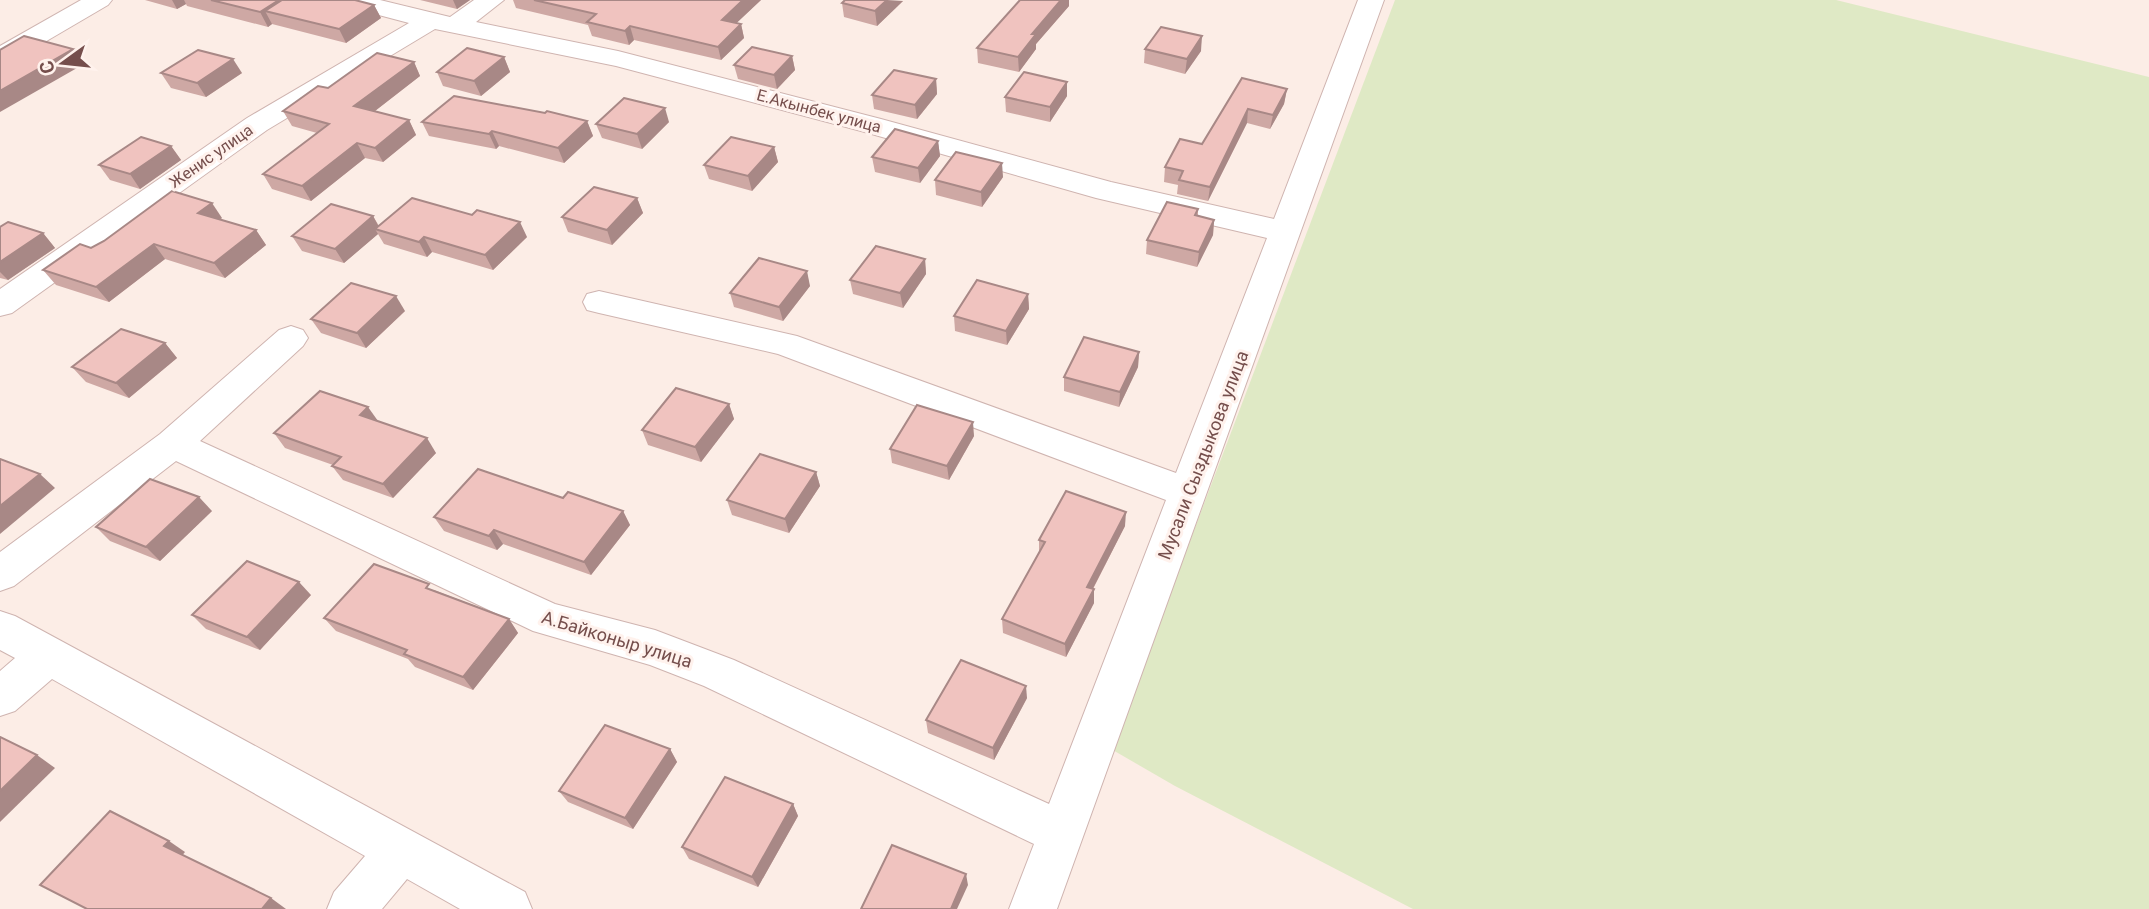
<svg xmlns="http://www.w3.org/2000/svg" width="2149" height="909" viewBox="0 0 2149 909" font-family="Roboto,sans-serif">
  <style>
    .green { fill: #dfe9c5 }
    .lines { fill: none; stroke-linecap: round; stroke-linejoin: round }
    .minor-casing { stroke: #cfb4b0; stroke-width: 2 }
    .minor { fill: #fff; fill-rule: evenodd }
    .wall { fill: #cea8a4 }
    .shaded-wall { fill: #a88886 }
    .building { fill: #f0c3bf; stroke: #a88886; stroke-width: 2 }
    .labels { text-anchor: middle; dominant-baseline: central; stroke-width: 6; stroke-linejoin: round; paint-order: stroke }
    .far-street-label { font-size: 16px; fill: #754e4c; stroke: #fff2ed }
    .street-label { font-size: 18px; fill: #754e4c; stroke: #fff2ed }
  </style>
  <rect width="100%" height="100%" fill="#fcede6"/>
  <!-- green -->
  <path class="green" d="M1395 0H1836L2149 77V909H1413L1175 786 1111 749Z"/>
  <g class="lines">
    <!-- minor casing -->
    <g class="minor-casing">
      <g id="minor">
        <path d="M81 0H112L108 5 9 63 0 65V46Z"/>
        <path d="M337 0H380L450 17 474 0H504L476 22 618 51 881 119 1111 182 1274 219 1358 0H1384L1057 909H1009L1034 844 704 686 650 665 533 631 176 461 14 586 0 591V552L160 434 279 330 291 326 303 330 308 338 303 346 200 441 555 604 655 630 734 660 1049 804 1166 500 778 354 599 313 587 310 583 302 587 294 599 291 797 336 1176 473 1267 238 1096 198 861 131 616 66 435 29 267 130 12 313 0 316V289L247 118 409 23 341 5Z"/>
        <path d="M0 611 15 616 525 892 532 909H460L407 879 382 909H327L334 892 365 856 52 679 15 711 0 716V671L15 658 0 650Z"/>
      </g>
    </g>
    <!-- minor -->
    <use href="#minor" class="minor"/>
  </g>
  <!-- wall -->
  <g class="wall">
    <path d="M145 0H355L374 5 381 18 346 43 272 24 268 27 187 6 186 4 177 9Z"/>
    <path d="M420 0H470L457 9Z"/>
    <path d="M513 0H761L736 23 741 24 744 38 721 60 634 40 629 45 592 36 588 25 516 8Z"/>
    <path d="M1020 0H1069V6L1036 44V49L1019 72 978 63 977 48Z"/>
    <path d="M903 1 877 26 844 17 842 3Z"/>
    <path d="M1145 49 1201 51 1185 74 1144 63Z"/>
    <path d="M792 56 795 70 777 89 738 79 734 65Z"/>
    <path d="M504 57 510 72 481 96 443 86 437 72Z"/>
    <path d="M414 62 420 76 375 111 409 120 416 135 383 162 365 158 311 201 272 189 263 174 317 133 292 126 283 111 328 88Z"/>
    <path d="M161 73H242L206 97 171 88Z"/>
    <path d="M1242 78 1287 89 1284 104 1270 129 1247 123 1208 201 1177 194 1178 185 1164 182 1165 167 1202 144Z"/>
    <path d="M936 79 937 94 917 119 874 109 872 95Z"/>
    <path d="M1067 82V96L1050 122 1006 112 1005 97Z"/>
    <path d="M587 121 593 136 564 163 499 146 496 149 429 136 422 122Z"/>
    <path d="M669 122 642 149 602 138 596 124Z"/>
    <path d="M938 141 940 156 920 183 875 172 872 157Z"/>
    <path d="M171 146 181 160 140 189 110 180 99 165Z"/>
    <path d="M774 147 778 162 752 191 709 179 704 165Z"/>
    <path d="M1003 177 982 207 936 195 935 180Z"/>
    <path d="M637 198 643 213 612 245 568 232 562 217Z"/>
    <path d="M1198 209V216L1214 220 1213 235 1197 267 1146 254 1147 240Z"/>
    <path d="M373 216 379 226 527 237 493 270 432 252 427 257 384 244 378 234 344 263 302 251 292 236Z"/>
    <path d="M222 218 220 219 256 230 266 245 225 278 165 259 109 302 56 285 43 270 91 248Z"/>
    <path d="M0 227 43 233 55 248 8 280 0 278Z"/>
    <path d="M925 259 926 274 903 308 853 294 850 280Z"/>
    <path d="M810 286 783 321 734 307 730 293Z"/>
    <path d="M1028 294 1029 309 1007 345 955 331 954 316Z"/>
    <path d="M405 311 366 348 321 333 311 319Z"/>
    <path d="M165 343 177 358 129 398 86 382 72 367Z"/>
    <path d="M1139 352 1138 367 1119 407 1064 391V377Z"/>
    <path d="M729 404 734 419 701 462 648 445 642 430Z"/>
    <path d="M378 422 436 453 393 498 343 480 332 466 333 465 285 448 274 433Z"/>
    <path d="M974 436 949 480 892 463 890 449Z"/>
    <path d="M816 472 820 486 789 533 732 515 727 500Z"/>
    <path d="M563 498 623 511 630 525 591 575 503 544 497 550 444 531 434 517Z"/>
    <path d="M212 511 160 561 110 541 96 527Z"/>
    <path d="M1125 526 1093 589 1094 603 1066 657 1003 633 1002 619 1039 552V540Z"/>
    <path d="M434 590 509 619 518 633 473 690 415 667 408 659 336 631 324 618Z"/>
    <path d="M311 595 260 650 206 629 192 615Z"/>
    <path d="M1027 698 994 760 928 733 926 720Z"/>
    <path d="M670 749 677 762 633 829 568 802 559 791Z"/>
    <path d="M793 804 798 816 758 887 689 859 682 847Z"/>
  </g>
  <!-- shaded-wall -->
  <g class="shaded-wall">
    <path d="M172 0H184L186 4 177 9Z"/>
    <path d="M279 0H297L265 11 272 24 268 27 260 12Z"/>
    <path d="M453 0H470L457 9Z"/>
    <path d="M743 0H761L725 34 722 20Z"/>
    <path d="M887 0 903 1 877 26 875 11Z"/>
    <path d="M1061 0H1069V6L1036 44V49L1019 72 1018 57 1032 34Z"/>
    <path d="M374 5 381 18 346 43 339 29Z"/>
    <path d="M741 24 744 38 721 60 718 47Z"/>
    <path d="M630 26 634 40 629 45 625 31Z"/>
    <path d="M1202 36 1201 51 1185 74 1187 59Z"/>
    <path d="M73 49 84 64 0 112V91Z"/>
    <path d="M792 56 795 70 777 89 774 75Z"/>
    <path d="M504 57 510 72 481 96 474 81Z"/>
    <path d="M233 59 242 73 206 97 197 83Z"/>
    <path d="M414 62 420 76 362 121 354 106Z"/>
    <path d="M936 79 937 94 917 119 915 105Z"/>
    <path d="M1067 82V96L1050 122V107Z"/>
    <path d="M1287 89 1284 104 1270 129 1273 115Z"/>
    <path d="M665 108 669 122 642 149 637 134Z"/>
    <path d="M1248 109 1247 123 1208 201 1210 187Z"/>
    <path d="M409 120 416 135 383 162 375 148Z"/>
    <path d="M587 121 593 136 564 163 558 148Z"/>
    <path d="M492 131 499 146 496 149 489 134Z"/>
    <path d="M938 141 940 156 920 183 918 168Z"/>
    <path d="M357 143 365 158 311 201 302 186Z"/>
    <path d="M171 146 181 160 140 189 130 174Z"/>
    <path d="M774 147 778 162 752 191 748 176Z"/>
    <path d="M1002 163 1003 177 982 207 981 192Z"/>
    <path d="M637 198 643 213 612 245 607 230Z"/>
    <path d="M212 203 222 218 209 228 198 213Z"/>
    <path d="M373 216 381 231 375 229 378 234 344 263 335 249Z"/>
    <path d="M1214 220 1213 235 1197 267 1199 252Z"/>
    <path d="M520 222 527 237 493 270 485 255Z"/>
    <path d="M256 230 266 245 225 278 214 263Z"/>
    <path d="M43 233 55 248 8 280 0 272V262Z"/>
    <path d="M424 237 432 252 427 257 419 242Z"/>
    <path d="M154 244 165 259 109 302 96 287Z"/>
    <path d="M925 259 926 274 903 308 900 293Z"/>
    <path d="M807 271 810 286 783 321 779 307Z"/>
    <path d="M1028 294 1029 309 1007 345 1006 331Z"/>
    <path d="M396 296 405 311 366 348 357 333Z"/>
    <path d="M165 343 177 358 129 398 116 383Z"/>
    <path d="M1139 352 1138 367 1119 407 1120 392Z"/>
    <path d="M729 404 734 419 701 462 695 447Z"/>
    <path d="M368 407 378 421 360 415Z"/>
    <path d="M973 422 974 436 949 480 947 466Z"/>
    <path d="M427 438 436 453 393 498 383 484Z"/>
    <path d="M816 472 820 486 789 533 785 519Z"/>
    <path d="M40 474 55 488 0 534V506Z"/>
    <path d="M199 497 212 511 160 561 146 547Z"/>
    <path d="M623 511 630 525 591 575 584 562Z"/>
    <path d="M1126 512 1125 526 1087 600V587Z"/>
    <path d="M494 530 503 544 497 550 489 536Z"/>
    <path d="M299 582 311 595 260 650 247 637Z"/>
    <path d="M1094 589V603L1066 657 1065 644Z"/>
    <path d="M509 619 518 633 473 690 463 677Z"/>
    <path d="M1026 686 1027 698 994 760 993 748Z"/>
    <path d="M670 749 677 762 633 829 625 818Z"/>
    <path d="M37 755 55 768 0 822V791Z"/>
    <path d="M793 804 798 816 758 887 752 877Z"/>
    <path d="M169 841 185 852 181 857 164 846Z"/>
    <path d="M966 874 968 885 957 909H951Z"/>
    <path d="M271 898 286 909H262Z"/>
  </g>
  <!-- building -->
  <g class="building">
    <path d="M211 0H279L260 12Z"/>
    <path d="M282 0H355L374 5 339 29 265 11Z"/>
    <path d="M534 0H743L722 20 741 24 718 47 630 26 625 31 587 22 596 14Z"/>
    <path d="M845 0H887L875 11 842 3Z"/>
    <path d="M1020 0H1061L1032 34H1036L1018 57 977 48Z"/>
    <path d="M1161 27 1202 36 1187 59 1145 49Z"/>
    <path d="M24 36 73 49 0 91V50Z"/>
    <path d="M752 47 792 56 774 75 734 65Z"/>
    <path d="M467 48 504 57 474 81 437 72Z"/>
    <path d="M198 50 233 59 197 83 161 73Z"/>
    <path d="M377 53 414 62 354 106 409 120 375 148 357 143 302 186 263 174 329 124 283 111 318 86 328 88Z"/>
    <path d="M894 70 936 79 915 105 872 95Z"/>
    <path d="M1024 72 1067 82 1050 107 1005 97Z"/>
    <path d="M1242 78 1287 89 1273 115 1248 109 1210 187 1179 180 1183 171 1165 167 1180 139 1202 144Z"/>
    <path d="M454 96 545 113 547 111 587 121 558 148 492 131 489 134 422 122Z"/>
    <path d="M624 98 665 108 637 134 596 124Z"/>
    <path d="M895 129 938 141 918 168 872 157Z"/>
    <path d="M141 137 171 146 130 174 99 165Z"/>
    <path d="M731 137 774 147 748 176 704 165Z"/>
    <path d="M956 152 1002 163 981 192 935 180Z"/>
    <path d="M594 187 637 198 607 230 562 217Z"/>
    <path d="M172 191 212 203 198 213 256 230 214 263 154 244 96 287 43 270 80 244 91 248 104 241Z"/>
    <path d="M412 198 472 215 477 210 520 222 485 255 424 237 419 242 375 229Z"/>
    <path d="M1167 202 1198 209 1195 215 1214 220 1199 252 1147 240Z"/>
    <path d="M331 204 373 216 335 249 292 236Z"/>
    <path d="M8 222 43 233 0 262V227Z"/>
    <path d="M876 246 925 259 900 293 850 280Z"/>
    <path d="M759 258 807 271 779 307 730 293Z"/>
    <path d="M977 280 1028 294 1006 331 954 316Z"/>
    <path d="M351 283 396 296 357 333 311 319Z"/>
    <path d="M121 329 165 343 116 383 72 367Z"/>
    <path d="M1084 337 1139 352 1120 392 1064 377Z"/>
    <path d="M676 388 729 404 695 447 642 430Z"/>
    <path d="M320 391 368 407 360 415 427 438 383 484 332 466 341 457 274 433Z"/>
    <path d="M917 405 973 422 947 466 890 449Z"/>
    <path d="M760 454 816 472 785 519 727 500Z"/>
    <path d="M0 459 40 474 0 506Z"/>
    <path d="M478 469 563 498 568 492 623 511 584 562 494 530 489 536 434 517Z"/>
    <path d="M150 479 199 497 146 547 96 527Z"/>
    <path d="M1066 491 1126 512 1087 587 1094 589 1065 644 1002 619 1045 542 1039 540Z"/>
    <path d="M247 561 299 582 247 637 192 615Z"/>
    <path d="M374 564 429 584 426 588 509 619 463 677 404 654 407 650 324 618Z"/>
    <path d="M961 660 1026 686 993 748 926 720Z"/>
    <path d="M605 725 670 749 625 818 559 791Z"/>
    <path d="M0 737 37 755 0 791Z"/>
    <path d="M725 777 793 804 752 877 682 847Z"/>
    <path d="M110 811 169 841 164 846 271 898 262 909H87L40 885Z"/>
    <path d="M892 845 966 874 951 909H861Z"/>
  </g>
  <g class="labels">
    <!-- far-street labels -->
    <g class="far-street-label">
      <text transform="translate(819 111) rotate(15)">Е.Акынбек улица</text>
      <text transform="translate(211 156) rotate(-35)">Женис улица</text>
    </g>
    <!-- street labels -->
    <g class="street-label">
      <text transform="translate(1203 455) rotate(-69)">Мусали Сыздыкова улица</text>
      <text transform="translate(617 639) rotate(17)">А.Байконыр улица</text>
    </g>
  </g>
  <!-- north arrow -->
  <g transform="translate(63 63) rotate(255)" stroke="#fff2ed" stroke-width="5" paint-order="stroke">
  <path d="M0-5L12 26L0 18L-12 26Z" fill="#754e4c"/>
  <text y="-10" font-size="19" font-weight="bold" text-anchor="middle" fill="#754e4c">С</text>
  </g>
</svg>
